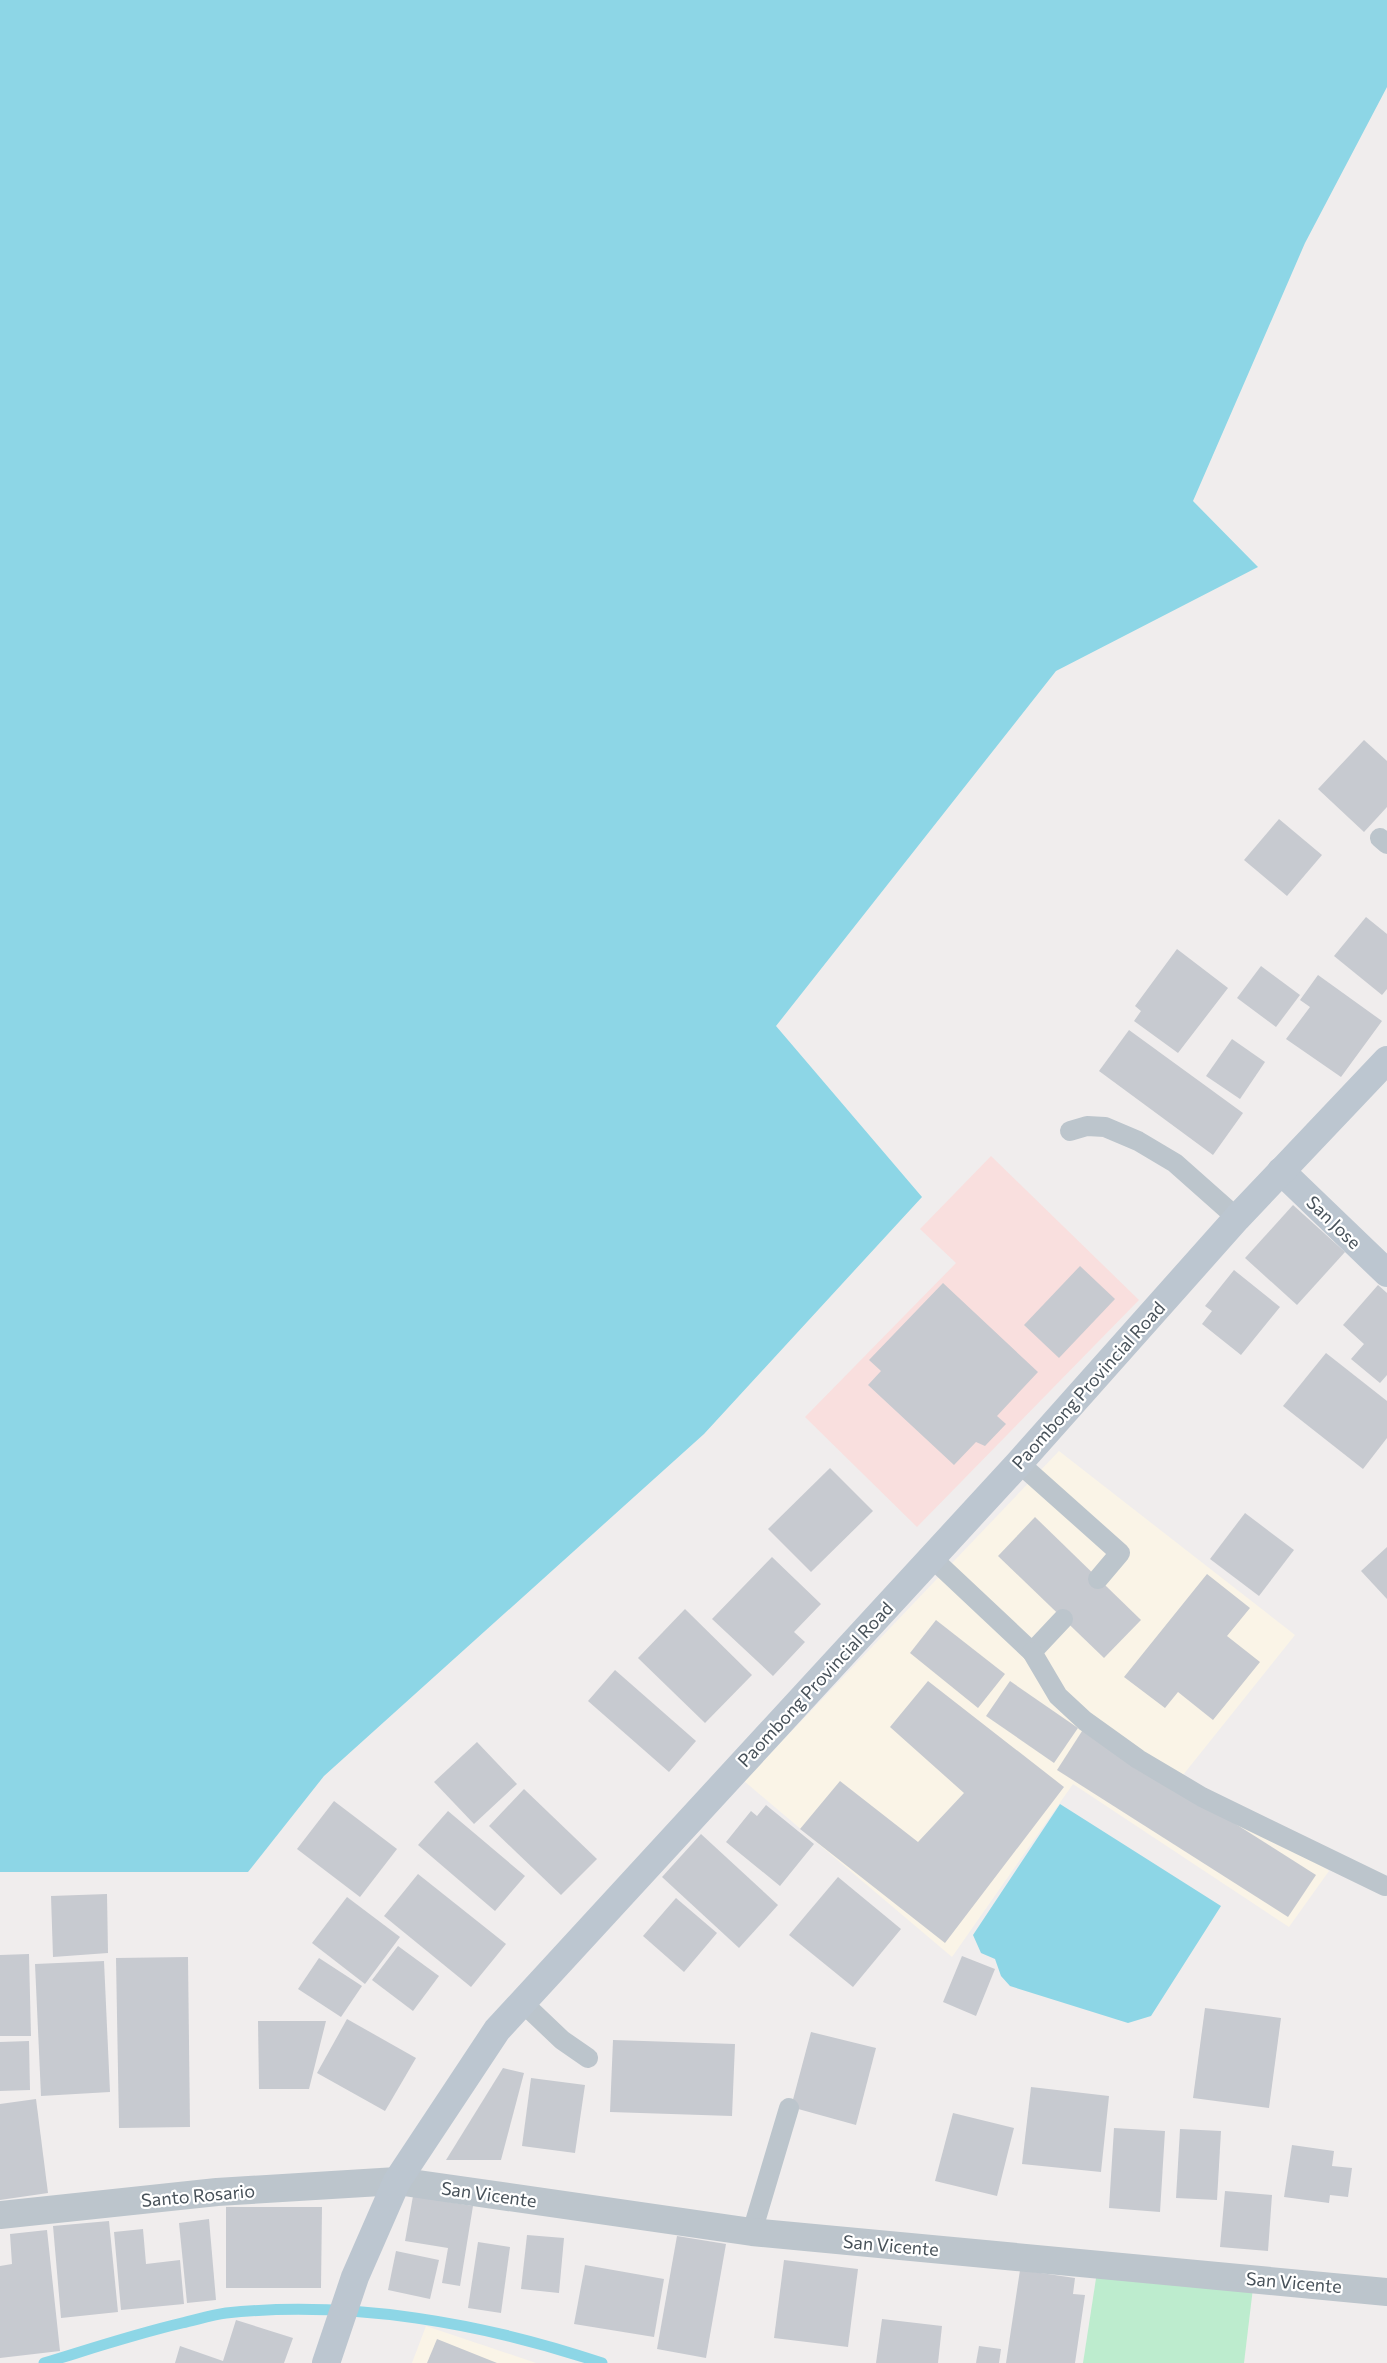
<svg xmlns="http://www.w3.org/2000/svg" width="1387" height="2363" viewBox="0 0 1387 2363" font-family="Commissioner,sans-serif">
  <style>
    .commercial { fill: #faf4e7 }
    .medical { fill: #f9dfde }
    .green { fill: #bdecce }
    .water { fill: #8dd6e6 }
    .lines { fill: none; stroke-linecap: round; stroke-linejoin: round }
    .stream { stroke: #8dd6e6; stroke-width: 11 }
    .building { fill: #c7cad0 }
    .lane { stroke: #bcc5cc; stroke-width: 20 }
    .street { stroke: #bcc5cc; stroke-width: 28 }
    .secondary { stroke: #bcc6d0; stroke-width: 28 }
    .labels { text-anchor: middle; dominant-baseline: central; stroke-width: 4.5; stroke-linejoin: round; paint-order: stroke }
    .street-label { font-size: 18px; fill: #475159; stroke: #fff }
  </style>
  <rect width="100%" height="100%" fill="#f0eded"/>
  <!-- commercial -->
  <g class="commercial">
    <path d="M1059 1451 1295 1635 1183 1775 1329 1871 1289 1927 1073 1784 952 1957 744 1781Z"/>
    <path d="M426 2326 536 2363H412Z"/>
  </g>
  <!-- medical -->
  <path class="medical" d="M991 1156 1139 1300 917 1527 805 1417 956 1263 920 1229Z"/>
  <!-- green -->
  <path class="green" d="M1097 2272 1253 2288 1244 2363H1083Z"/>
  <!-- water -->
  <g class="water">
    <path d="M0 0H1387V87L1305 243 1193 501 1258 567 1056 671 776 1026 922 1197 704 1434 324 1776 248 1872H0Z"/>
    <path d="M1060 1804 1221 1906 1151 2016 1128 2023 1010 1986 1001 1976 995 1959 981 1953 973 1935Z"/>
  </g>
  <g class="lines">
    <!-- stream -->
    <path class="stream" d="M44 2363C90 2349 135 2334 182 2323 196 2320 211 2315 226 2313 352 2300 483 2323 602 2363"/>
  </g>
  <!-- building -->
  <g class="building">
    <path d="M1364 740 1387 761V807L1364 832 1318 789Z"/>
    <path d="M1279 819 1322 855 1287 896 1244 860Z"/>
    <path d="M1366 917 1387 934V989L1382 995 1334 956Z"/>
    <path d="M1177 949 1228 988 1178 1053 1134 1021 1141 1011 1135 1006Z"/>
    <path d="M1261 966 1300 995 1276 1027 1237 998Z"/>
    <path d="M1318 975 1382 1021 1341 1077 1286 1039 1310 1007 1300 1000Z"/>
    <path d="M1129 1030 1243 1113 1213 1155 1099 1071Z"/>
    <path d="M1232 1039 1265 1062 1240 1099 1206 1076Z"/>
    <path d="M1293 1205 1345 1252 1297 1305 1245 1258Z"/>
    <path d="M1080 1266 1115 1299 1059 1358 1024 1325Z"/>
    <path d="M1234 1270 1280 1307 1241 1355 1202 1324 1212 1311 1205 1306Z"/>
    <path d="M943 1283 1038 1372 997 1416 1006 1424 985 1446 976 1442 954 1465 868 1385 881 1371 869 1360Z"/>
    <path d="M1378 1285 1387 1293V1375L1380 1383 1351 1359 1364 1344 1343 1325Z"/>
    <path d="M1326 1353 1387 1401V1438L1363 1469 1283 1406Z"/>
    <path d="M830 1468 873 1511 811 1572 768 1529Z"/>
    <path d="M1245 1513 1294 1550 1259 1596 1210 1559Z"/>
    <path d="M1035 1517 1141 1620 1104 1658 998 1556Z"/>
    <path d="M1387 1547V1599L1361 1571Z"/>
    <path d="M772 1557 821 1604 794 1632 805 1642 773 1676 712 1619Z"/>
    <path d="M1207 1574 1250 1608 1227 1636 1260 1662 1213 1720 1178 1692 1165 1708 1124 1677Z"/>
    <path d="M685 1609 752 1675 705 1723 638 1658Z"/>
    <path d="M936 1620 1005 1674 978 1708 910 1653Z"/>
    <path d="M615 1670 696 1741 669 1772 588 1701Z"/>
    <path d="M928 1681 1064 1787 945 1943 800 1829 840 1781 918 1842 964 1793 890 1727Z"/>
    <path d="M1010 1681 1078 1728 1054 1763 986 1716Z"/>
    <path d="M1084 1728 1316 1875 1288 1917 1057 1770Z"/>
    <path d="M477 1742 517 1784 474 1824 434 1782Z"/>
    <path d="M524 1789 597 1859 561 1895 489 1826Z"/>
    <path d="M334 1801 397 1849 360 1897 297 1849Z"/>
    <path d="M766 1805 814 1844 780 1886 726 1842 751 1811 757 1816Z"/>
    <path d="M448 1811 525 1876 495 1911 418 1845Z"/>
    <path d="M701 1834 778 1905 739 1948 662 1877Z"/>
    <path d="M418 1874 506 1944 471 1987 384 1916Z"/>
    <path d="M838 1877 901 1929 853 1987 789 1935Z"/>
    <path d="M107 1894 108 1953 53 1957 51 1896Z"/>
    <path d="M347 1897 400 1937 365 1984 312 1943Z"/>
    <path d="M676 1898 717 1933 684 1972 643 1936Z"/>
    <path d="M398 1946 439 1976 413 2011 372 1980Z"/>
    <path d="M29 1954 31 2036H0V1955Z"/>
    <path d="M962 1956 995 1969 976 2016 943 2002Z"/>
    <path d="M188 1957 190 2127 119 2128 116 1958Z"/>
    <path d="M319 1958 362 1986 341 2017 298 1989Z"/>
    <path d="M104 1961 110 2092 41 2096 35 1964Z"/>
    <path d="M1205 2008 1281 2018 1269 2108 1193 2098Z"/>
    <path d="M347 2019 416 2058 385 2111 317 2073Z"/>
    <path d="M258 2021H326L309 2089H259Z"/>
    <path d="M811 2032 876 2048 856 2125 791 2107Z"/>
    <path d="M613 2040 735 2044 732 2116 610 2112Z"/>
    <path d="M29 2041 30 2090 0 2091V2042Z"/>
    <path d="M503 2068 524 2073 501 2160H446Z"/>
    <path d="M531 2078 585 2085 575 2153 522 2146Z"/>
    <path d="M1031 2087 1109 2096 1101 2172 1022 2164Z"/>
    <path d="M36 2099 48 2193 0 2200V2104Z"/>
    <path d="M953 2113 1014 2128 997 2196 935 2181Z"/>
    <path d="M1114 2128 1165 2131 1160 2212 1109 2208Z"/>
    <path d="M1180 2129 1221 2131 1217 2200 1176 2198Z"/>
    <path d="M1292 2145 1334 2151 1332 2166 1352 2168 1348 2197 1330 2195 1329 2203 1284 2197Z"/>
    <path d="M1225 2191 1272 2195 1268 2251 1220 2247Z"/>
    <path d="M413 2196 473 2206 460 2286 442 2283 448 2248 405 2241Z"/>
    <path d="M226 2207H322L321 2288H226Z"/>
    <path d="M209 2219 216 2300 187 2303 179 2223Z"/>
    <path d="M109 2221 118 2312 61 2318 53 2226Z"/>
    <path d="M143 2229 146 2264 180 2260 184 2304 121 2310 114 2232Z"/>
    <path d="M47 2230 60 2351 0 2358V2266L12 2264 10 2234Z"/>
    <path d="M527 2235 564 2238 559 2293 521 2289Z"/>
    <path d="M677 2236 726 2244 706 2358 657 2349Z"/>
    <path d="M478 2242 510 2247 501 2313 468 2308Z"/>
    <path d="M396 2251 439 2260 430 2299 388 2290Z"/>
    <path d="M784 2260 858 2269 848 2347 774 2338Z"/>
    <path d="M585 2265 664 2279 654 2337 574 2324Z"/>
    <path d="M1020 2270 1075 2278 1073 2294 1085 2295 1075 2363H1006Z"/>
    <path d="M882 2319 942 2326 938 2363H876Z"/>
    <path d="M236 2320 293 2338 284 2363H175L180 2346 223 2361Z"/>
    <path d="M437 2339 497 2363H427Z"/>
    <path d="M979 2346 1001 2349 999 2363H976Z"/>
  </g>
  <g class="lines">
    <!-- lane -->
    <g class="lane">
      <path d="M1380 838 1387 844"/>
      <path d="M1070 1131 1087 1126 1105 1127 1138 1141 1175 1163 1237 1218"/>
      <path d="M1019 1463 1120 1553 1098 1579"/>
      <path d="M932 1558 1032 1652 1063 1619"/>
      <path d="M1032 1652 1058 1696 1085 1721 1138 1759 1202 1797 1385 1886"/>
      <path d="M522 2002 562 2040 588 2058"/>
      <path d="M752 2232 789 2108"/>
    </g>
    <!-- street -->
    <path class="street" d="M0 2215 217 2192 397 2181 752 2232 1387 2292"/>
    <!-- secondary -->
    <g class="secondary">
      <path d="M1281 1171 1387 1273"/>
      <path d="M326 2363 355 2277 397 2181 497 2030 1019 1463 1237 1218 1387 1060"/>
    </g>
  </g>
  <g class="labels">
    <!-- street labels -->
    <g class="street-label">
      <text transform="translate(1334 1222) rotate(44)">San Jose</text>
      <text transform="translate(1088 1385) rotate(-48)">Paombong Provincial Road</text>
      <text transform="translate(815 1684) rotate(-47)">Paombong Provincial Road</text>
      <text transform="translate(489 2194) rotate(8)">San Vicente</text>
      <text transform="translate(198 2195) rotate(-5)">Santo Rosario</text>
      <text transform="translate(891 2245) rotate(5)">San Vicente</text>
      <text transform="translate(1294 2282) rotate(5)">San Vicente</text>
    </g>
  </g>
</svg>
